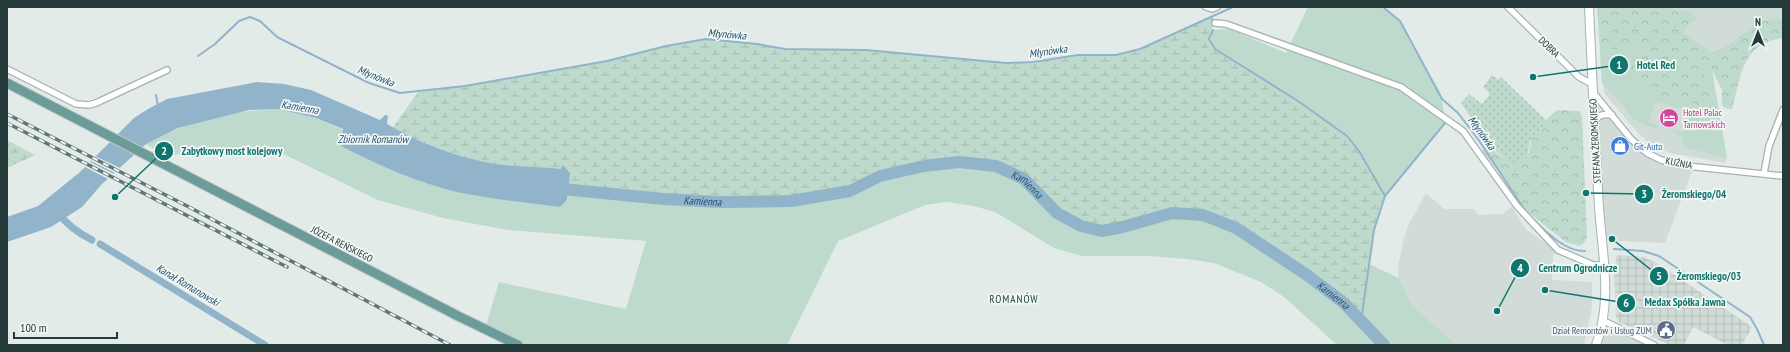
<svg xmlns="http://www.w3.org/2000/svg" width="1790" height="352" viewBox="0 0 1790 352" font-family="'PT Sans Narrow',sans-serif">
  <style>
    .built { fill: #d1dbd8 }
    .industrial { fill: url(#industrial-grid) }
    .grass { fill: #bedacc }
    .forest { fill: url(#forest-crowns) }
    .wetland { fill: url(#wetland-marsh) }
    .garden { fill: url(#garden-dots) }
    .water { fill: #91b4ca }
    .pier { fill: #e3ebe9 }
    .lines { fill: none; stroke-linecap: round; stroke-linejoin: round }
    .stream { stroke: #91b4ca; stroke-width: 2 }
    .canal { stroke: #91b4ca; stroke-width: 7 }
    .river { stroke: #91b4ca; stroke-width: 12 }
    .street-casing { stroke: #a6b2b1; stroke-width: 8 }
    .secondary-casing { stroke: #a2b5b3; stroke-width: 10 }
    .primary-casing { stroke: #c2c8c8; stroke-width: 11 }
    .street { stroke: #fff; stroke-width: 5.5 }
    .secondary { stroke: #fff; stroke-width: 8 }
    .primary { stroke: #6c9c9a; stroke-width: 9 }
    .rail-casing { stroke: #5f7675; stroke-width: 3.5 }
    .rail { stroke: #f3f8f6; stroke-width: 2; stroke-dasharray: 6; stroke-linecap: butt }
    .labels { text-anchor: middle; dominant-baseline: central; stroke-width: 3.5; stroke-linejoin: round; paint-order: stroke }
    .street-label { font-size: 10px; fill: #243a39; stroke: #f3f8f6 }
    .hotel-label { font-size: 10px; fill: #b23c85; stroke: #f3f8f6; text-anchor: start }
    .shop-label { font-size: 10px; fill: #366cbe; stroke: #f3f8f6; text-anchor: start }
    .service-label { font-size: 10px; fill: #4e5e75; stroke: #f3f8f6; text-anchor: end }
    .water-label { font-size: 11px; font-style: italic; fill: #255270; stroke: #f3f8f6 }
    .neighbourhood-label { font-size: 11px; letter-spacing: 1px; fill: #234a49; stroke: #f3f8f6 }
    .leader { fill: none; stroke: #0f766e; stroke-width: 1.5 }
    .callout-dot { fill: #0f766e; stroke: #f3f8f6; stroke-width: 1.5 }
    .mark-label { font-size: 12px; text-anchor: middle; font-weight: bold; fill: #fff }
    .callout-label { font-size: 11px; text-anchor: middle; font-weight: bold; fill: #0f766e; stroke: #f3f8f6; stroke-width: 3.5; stroke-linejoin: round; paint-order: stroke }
  </style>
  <defs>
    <pattern id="industrial-grid" width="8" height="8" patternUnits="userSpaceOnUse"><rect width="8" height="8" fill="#d1dbd8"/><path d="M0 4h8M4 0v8" fill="none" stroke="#b3bdba"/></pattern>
    <pattern id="forest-crowns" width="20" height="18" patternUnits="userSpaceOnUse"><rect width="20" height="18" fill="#bedacc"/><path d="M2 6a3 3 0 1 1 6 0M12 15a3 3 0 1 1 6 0" fill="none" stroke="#a3bcb0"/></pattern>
    <pattern id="wetland-marsh" width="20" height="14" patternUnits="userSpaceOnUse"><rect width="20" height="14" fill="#bedacc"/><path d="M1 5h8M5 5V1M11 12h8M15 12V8" fill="none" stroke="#a3bcb0"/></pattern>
    <pattern id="garden-dots" width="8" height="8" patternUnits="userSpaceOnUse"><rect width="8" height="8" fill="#bedacc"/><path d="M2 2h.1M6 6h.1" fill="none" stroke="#a3bcb0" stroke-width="1.8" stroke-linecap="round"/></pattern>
  </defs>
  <rect width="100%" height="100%" fill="#e3ebe9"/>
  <!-- built -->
  <g class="built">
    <path d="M1642 7H1783V17L1773 28 1712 70 1727 159 1725 163 1670 153 1651 145 1637 132 1605 94 1602 83 1600 50Z"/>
    <path d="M1612 115 1631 139 1661 160 1694 166 1665 243 1601 240 1597 118Z"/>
    <path d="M1426 193 1444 209H1474L1479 215 1502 214 1512 207 1523 225 1528 231 1557 251 1553 255 1552 280 1592 282V307L1584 345H1457L1420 313 1410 302 1402 287 1399 278 1398 268 1403 241 1408 226Z"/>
    <path d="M1604 321 1654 345H1596Z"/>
  </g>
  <!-- industrial -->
  <path class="industrial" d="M1617 255 1643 257 1655 262 1752 327 1742 345H1728L1693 327 1684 345H1670L1619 322 1616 317 1614 271Z"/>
  <!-- grass -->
  <g class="grass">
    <path d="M1308 7H1383L1400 21 1412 46 1439 90 1442 99 1445 123 1385 196 1359 151 1234 60C1219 51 1206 49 1213 30L1229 29 1286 53Z"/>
    <path d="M1638 41 1642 50 1641 52 1624 57 1622 67 1651 84 1660 94 1680 102 1685 100 1699 106 1705 81 1704 73 1712 70 1727 159 1685 147 1682 144V136L1673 133 1674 130 1683 132 1689 111 1655 101 1649 122 1658 125 1657 129 1641 123 1632 118 1622 103 1602 83 1600 50 1630 48Z"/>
    <path d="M278 109 316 118 343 130 426 182 456 191 499 199 560 207 567 200 571 189 664 199 720 202 850 191 880 176 924 166 959 162 996 166 1024 179 1057 213 1081 226 1102 231 1123 227 1172 213 1203 215 1236 228 1307 275 1344 303 1361 321 1369 264 1399 278 1410 302 1420 313 1457 345H1337L1283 296 1261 282 1214 263 1187 259 1149 256H1082L1054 248 995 212 974 206 946 202 925 205 838 241 787 345H518L485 329 499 282 626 309 646 241 508 230 443 218 378 200 267 146 204 153 164 155 146 144C156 139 167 133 177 129 206 116 246 110 278 109Z"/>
  </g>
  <!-- forest -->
  <g class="forest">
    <path d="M1597 7H1663L1689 12 1696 17V20L1689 23 1683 33 1711 52C1716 51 1721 49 1725 47 1742 37 1761 14 1783 20V38C1741 43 1741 77 1732 109L1724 108 1722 104V90L1712 70 1704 73 1705 81 1710 84 1711 107 1710 111 1701 110 1699 106 1685 100 1680 102 1660 94 1647 81 1634 83 1629 79 1622 67 1624 57 1641 52 1642 50 1638 41 1630 48 1600 50Z"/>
    <path d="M1557 110 1580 111 1582 117 1587 237 1584 243 1579 246 1566 242 1525 210 1503 176 1482 151 1487 146 1507 160 1529 153 1532 137 1541 130 1546 120Z"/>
  </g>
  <!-- wetland -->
  <g class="wetland">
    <path d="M1209 17C1215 24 1212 32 1209 39L1215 49 1298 101 1347 136 1359 151 1385 196 1374 230 1361 321 1344 303 1307 275 1236 228 1203 215 1172 213 1123 227 1102 231 1081 226 1057 213 1024 179 996 166 959 162 924 166 880 176 850 191 791 201 720 202 664 199 571 189 485 182 382 143 418 92 465 86 607 61 666 46 706 39 757 44 785 49 866 50 1006 63 1033 62 1078 55H1116L1140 49Z"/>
    <path d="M7 140 35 155 7 168Z"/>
  </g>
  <!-- garden -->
  <path class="garden" d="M1492 75 1498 80 1501 77 1546 120C1544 123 1543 128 1540 130 1538 133 1535 134 1533 136 1527 144 1531 155 1522 161 1503 173 1470 116 1461 103L1469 94 1482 104 1490 94 1483 87Z"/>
  <!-- water -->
  <path class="water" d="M257 82 284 84 311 90 380 120 385 115 388 116 387 124C424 146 469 162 512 166 528 167 544 167 561 169L563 165 570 173 567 200 560 207C526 203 491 199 457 192 416 182 378 165 341 146L343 129 316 118 278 109 249 110 178 128 146 144 102 184 82 207 51 227 7 242V217L38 206 80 172 134 118 148 109 167 99Z"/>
  <!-- pier -->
  <g class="pier">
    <path d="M93 155 122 169 117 174 89 160Z"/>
    <path d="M88 161 116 175 110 180 83 166Z"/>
  </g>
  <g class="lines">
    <!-- stream -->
    <g class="stream">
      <path d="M1383 7 1400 21 1442 99 1458 113 1478 139 1526 212"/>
      <path d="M1211 17 1212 20"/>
      <path d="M1213 30 1209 39 1215 49 1298 101 1347 136 1359 151 1385 196 1445 123"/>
      <path d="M198 56 215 44 239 21 250 17 260 21 277 37 369 83 400 93 465 86 607 61 666 46 706 39 757 44 785 49 866 50 1006 63 1033 62 1078 55H1116L1140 49 1233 7"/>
      <path d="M156 95 158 106"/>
      <path d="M1535 221C1548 234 1567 252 1585 251"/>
      <path d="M1614 249 1643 251 1659 256 1750 317 1757 329 1764 345"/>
      <path d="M1361 321 1374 230 1385 196"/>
    </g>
    <!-- canal -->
    <g class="canal">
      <path d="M58 213C68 226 78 233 92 240"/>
      <path d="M100 244 265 345"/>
    </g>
    <!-- river -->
    <path class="river" id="s1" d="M552 188 664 199 720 202 791 201 850 191 880 176 924 166 959 162 996 166 1024 179 1057 213 1081 226 1102 231 1123 227 1172 213 1203 215 1236 228 1307 275 1344 303 1384 345"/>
    <!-- street casing -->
    <g class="street-casing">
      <g id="street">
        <path d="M1206 7 1212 9 1217 7"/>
        <path d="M1508 7 1579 77 1592 84"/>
        <path d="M1215 23 1226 24 1401 87 1463 131 1517 206 1558 250 1593 265H1604"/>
        <path d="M7 69 76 104 89 105 96 103 167 70"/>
        <path d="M1592 91 1631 139 1647 153 1661 160 1687 166 1783 176"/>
        <path d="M1594 122C1599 114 1604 114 1612 115"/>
        <path d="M1764 173 1769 146 1783 110"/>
        <path d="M1604 321 1654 345"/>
      </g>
    </g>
    <!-- secondary casing -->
    <g class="secondary-casing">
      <path id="secondary" d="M1589 7C1592 74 1595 140 1599 207 1602 253 1613 300 1596 345"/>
    </g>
    <!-- primary casing -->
    <g class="primary-casing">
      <path id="primary" d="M7 83 458 316 518 345"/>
    </g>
    <!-- street -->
    <use href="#street" class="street"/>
    <!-- secondary -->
    <use href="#secondary" class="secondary"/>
    <!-- primary -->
    <use href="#primary" class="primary"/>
    <!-- rail casing -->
    <g class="rail-casing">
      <g id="rail">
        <path d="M7 114 187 206 450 345"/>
        <path d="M7 123 287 267"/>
      </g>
    </g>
    <!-- rail -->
    <use href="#rail" class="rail"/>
  </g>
  <!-- icons -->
  <defs>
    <g id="hotel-disc" transform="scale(1)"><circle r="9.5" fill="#d1479c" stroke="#f3f8f6"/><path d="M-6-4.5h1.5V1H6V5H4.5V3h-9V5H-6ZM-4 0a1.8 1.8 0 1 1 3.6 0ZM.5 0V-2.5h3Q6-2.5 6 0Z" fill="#fff"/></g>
    <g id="shop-disc" transform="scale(1)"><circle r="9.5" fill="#3f7fe0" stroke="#f3f8f6"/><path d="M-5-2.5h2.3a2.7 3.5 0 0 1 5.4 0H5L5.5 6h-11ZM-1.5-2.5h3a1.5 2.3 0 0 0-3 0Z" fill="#fff"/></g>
    <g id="civic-disc" transform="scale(1)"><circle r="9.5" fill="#5c6f8a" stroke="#f3f8f6"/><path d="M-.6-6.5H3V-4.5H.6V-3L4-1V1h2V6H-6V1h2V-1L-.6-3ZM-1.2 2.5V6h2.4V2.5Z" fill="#fff"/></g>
  </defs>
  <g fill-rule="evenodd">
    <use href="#hotel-disc" x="1669" y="118"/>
    <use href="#shop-disc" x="1620" y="146"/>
    <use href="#civic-disc" x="1666" y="330"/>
  </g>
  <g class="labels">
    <!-- street labels -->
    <g class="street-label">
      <text transform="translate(1549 47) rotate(44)">DOBRA</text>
      <text transform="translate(1595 141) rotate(-93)">STEFANA ŻEROMSKIEGO</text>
      <text transform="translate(1679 163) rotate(11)">KUŹNIA</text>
      <text transform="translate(342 244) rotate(27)">JÓZEFA REŃSKIEGO</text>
    </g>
    <!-- hotel labels -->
    <g class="hotel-label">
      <text x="1683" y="112">Hotel Palac<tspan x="1683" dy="12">Tarnowskich</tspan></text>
    </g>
    <!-- shop labels -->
    <g class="shop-label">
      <text x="1634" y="146">Git-Auto</text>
    </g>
    <!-- service labels -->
    <g class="service-label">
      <text x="1652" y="330">Dział Remontów i Usług ZUM</text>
    </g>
    <!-- water labels -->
    <g class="water-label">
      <text transform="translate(727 34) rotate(5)">Młynówka</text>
      <text transform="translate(1048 51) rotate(-8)">Młynówka</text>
      <text transform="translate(376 76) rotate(22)">Młynówka</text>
      <text transform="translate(300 107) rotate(10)">Kamienna</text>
      <text transform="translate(1482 133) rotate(54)">Młynówka</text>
      <text x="373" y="139">Zbiornik Romanów</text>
      <text stroke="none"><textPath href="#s1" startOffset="487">Kamienna</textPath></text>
      <text stroke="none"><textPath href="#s1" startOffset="151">Kamienna</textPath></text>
      <text transform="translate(188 285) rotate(31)">Kanał Romanowski</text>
      <text stroke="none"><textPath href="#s1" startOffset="835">Kamienna</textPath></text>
    </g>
    <!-- neighbourhood labels -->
    <g class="neighbourhood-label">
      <text x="1014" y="299">ROMANÓW</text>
    </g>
  </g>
  <!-- callouts -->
  <path class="leader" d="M1533 77L1619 65M115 197L164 151M1586 193L1644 194M1497 311L1520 268M1612 239L1659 276M1545 290L1626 303"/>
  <g class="callout-dot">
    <circle cx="1533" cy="77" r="4"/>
    <circle cx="115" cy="197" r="4"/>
    <circle cx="1586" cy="193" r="4"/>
    <circle cx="1497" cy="311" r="4"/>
    <circle cx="1612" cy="239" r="4"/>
    <circle cx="1545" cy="290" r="4"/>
    <circle cx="1619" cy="65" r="10"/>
    <circle cx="164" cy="151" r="10"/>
    <circle cx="1644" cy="194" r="10"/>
    <circle cx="1520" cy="268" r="10"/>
    <circle cx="1659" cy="276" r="10"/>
    <circle cx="1626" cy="303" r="10"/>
  </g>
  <g class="mark-label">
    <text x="1619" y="69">1</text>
    <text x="164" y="155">2</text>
    <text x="1644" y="198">3</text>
    <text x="1520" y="272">4</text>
    <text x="1659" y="280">5</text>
    <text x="1626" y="307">6</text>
  </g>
  <g class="callout-label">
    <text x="1656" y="69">Hotel Red</text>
    <text x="232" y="155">Zabytkowy most kolejowy</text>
    <text x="1694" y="198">Żeromskiego/04</text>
    <text x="1578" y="272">Centrum Ogrodnicze</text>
    <text x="1709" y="280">Żeromskiego/03</text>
    <text x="1685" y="306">Medax Spółka Jawna</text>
  </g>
  <!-- border -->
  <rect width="1790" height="352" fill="none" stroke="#243a39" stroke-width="16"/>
  <!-- north arrow -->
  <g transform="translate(1758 32)" stroke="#f3f8f6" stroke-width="3" paint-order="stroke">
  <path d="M0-3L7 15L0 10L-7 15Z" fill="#243a39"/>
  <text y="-6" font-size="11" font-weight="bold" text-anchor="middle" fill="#243a39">N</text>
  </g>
  <!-- scale -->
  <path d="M14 332v6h103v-6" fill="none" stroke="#243a39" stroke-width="2"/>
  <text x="20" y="332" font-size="12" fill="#243a39" stroke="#f3f8f6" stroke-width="3" paint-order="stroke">100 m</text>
</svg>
